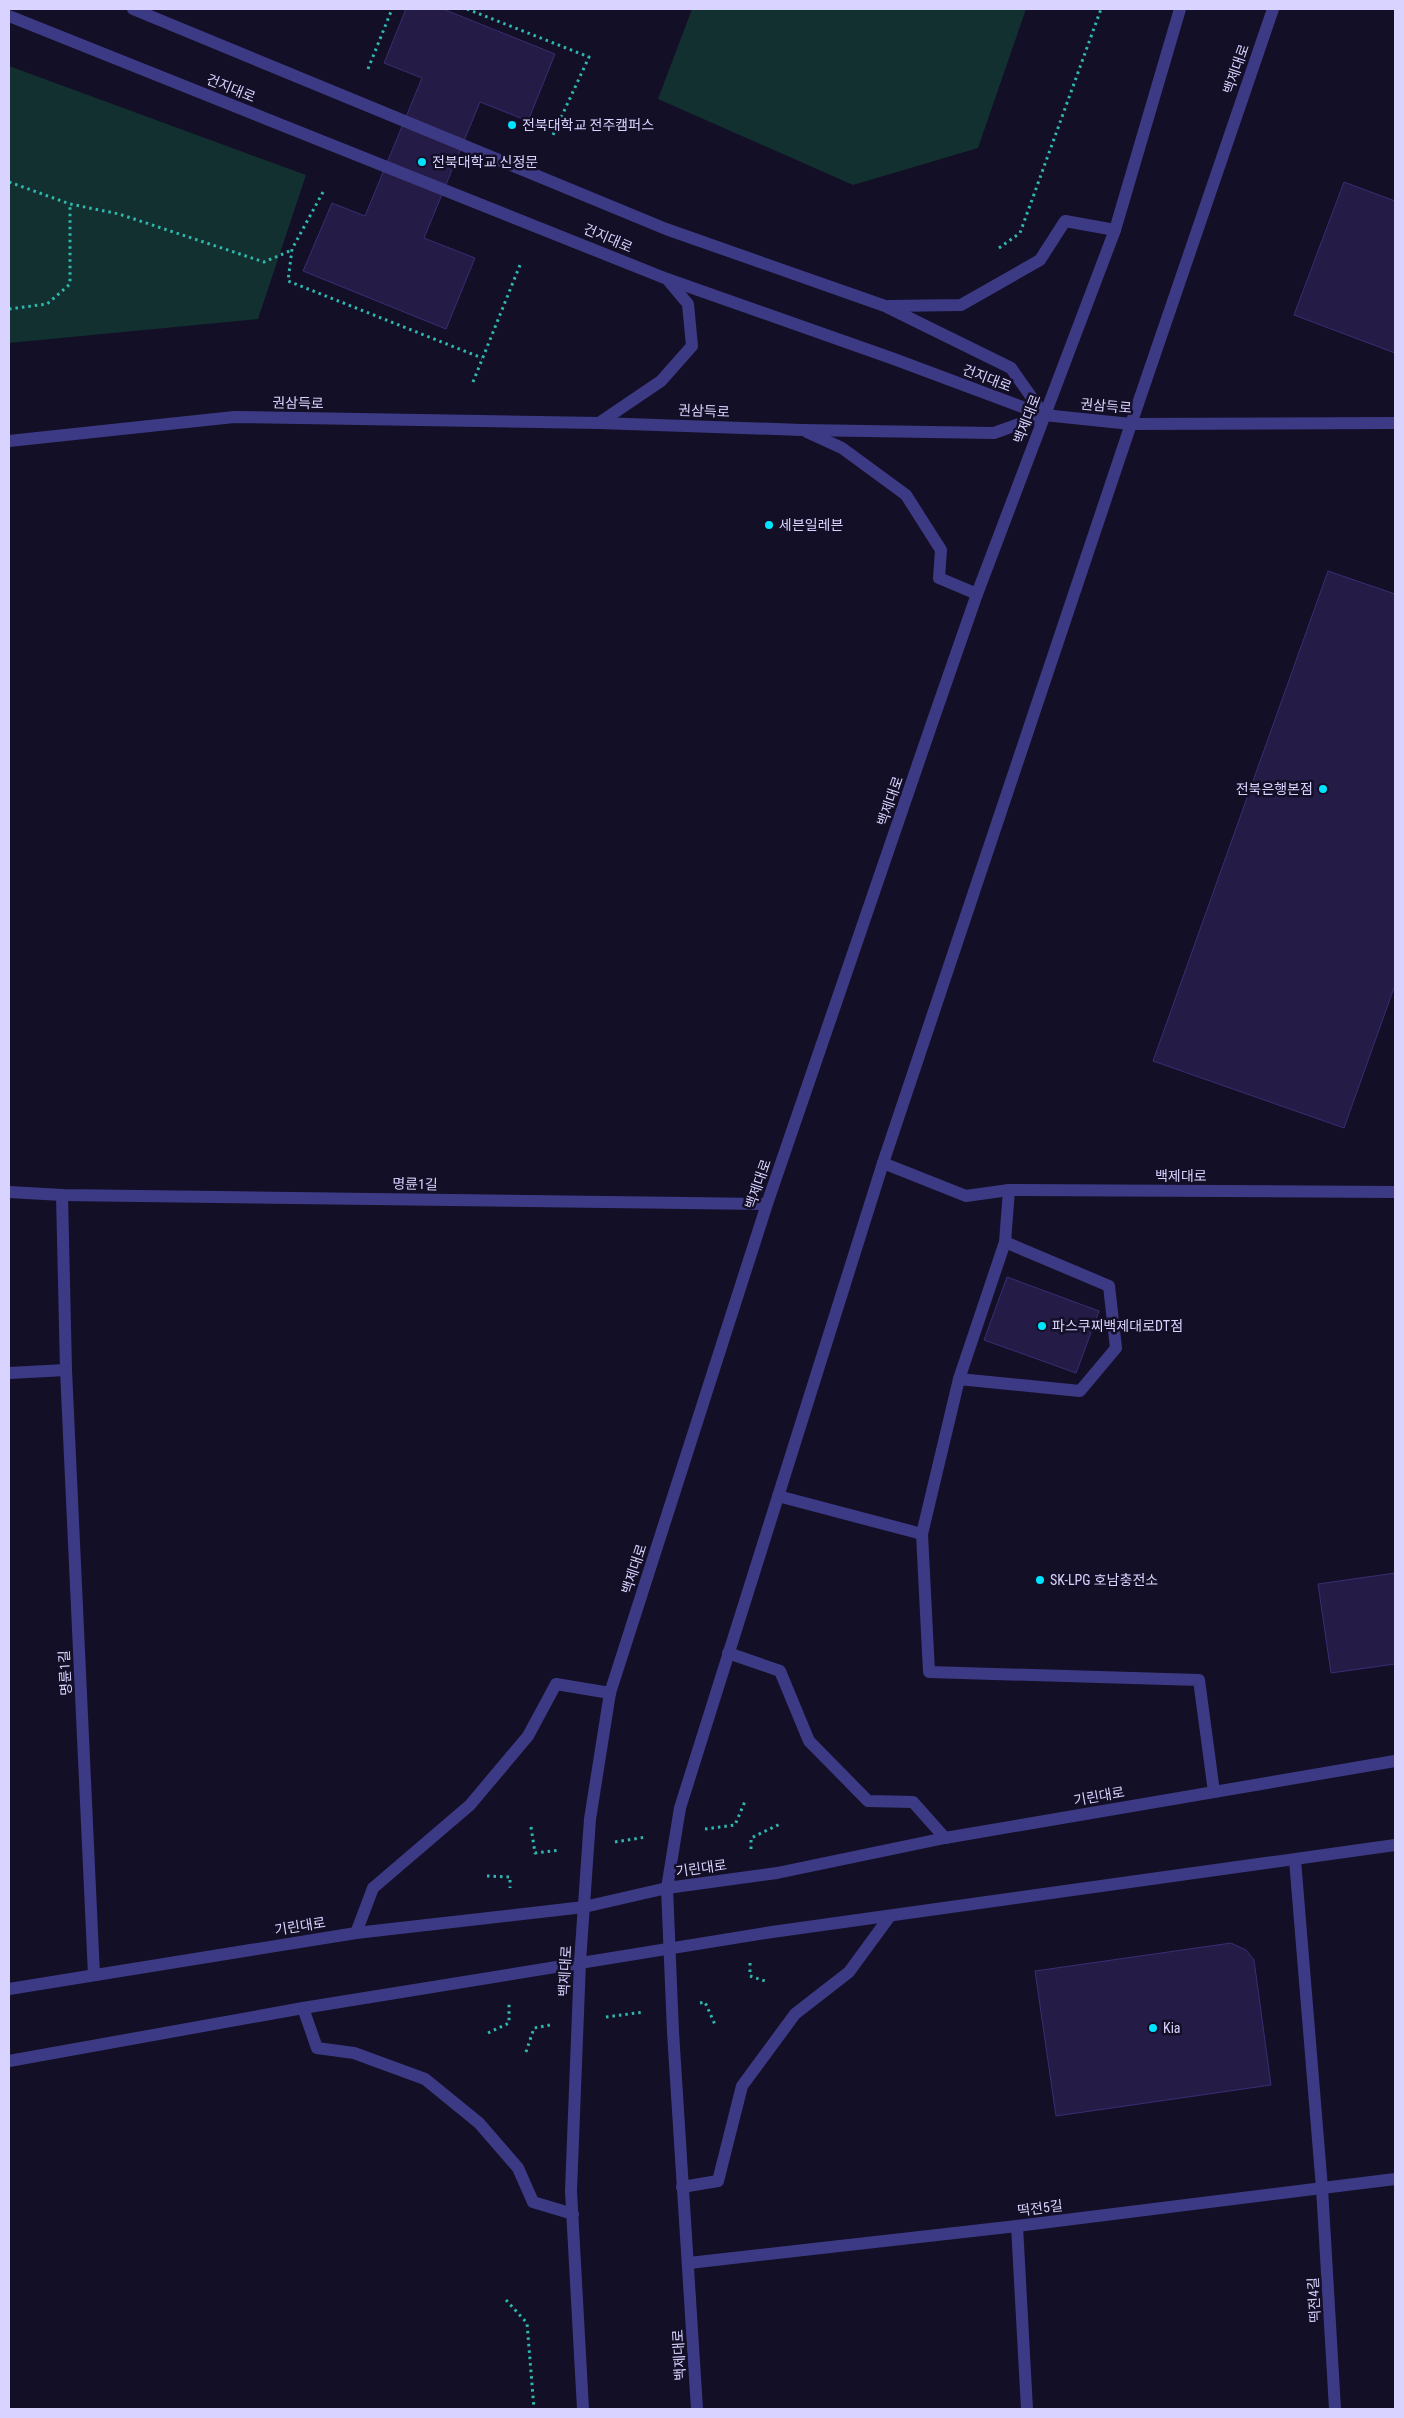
<svg xmlns="http://www.w3.org/2000/svg" width="1404" height="2418" viewBox="0 0 1404 2418" font-family="'Roboto Condensed','Noto Sans KR',sans-serif">
  <style>
    .green { fill: #12302f }
    .building { fill: #241b47; stroke: #3b2d73 }
    .lines { fill: none; stroke-linecap: round; stroke-linejoin: round }
    .path { stroke: #2fb8b0; stroke-width: 3; stroke-dasharray: 2.5 4; stroke-linecap: butt }
    .minor { stroke: #3d3a85; stroke-width: 12 }
    .poi-dot { fill: #00e5ff; stroke: #130f26; stroke-width: 2 }
    .labels { text-anchor: middle; dominant-baseline: central; stroke-width: 5; stroke-linejoin: round; paint-order: stroke }
    .street-label { font-size: 14px; fill: #d9d4ff; stroke: #130f26 }
    .poi-label { font-size: 14px; fill: #d9d4ff; stroke: #130f26; text-anchor: start }
  </style>
  <rect width="100%" height="100%" fill="#130f26"/>
  <!-- green -->
  <g class="green">
    <path d="M692 9H1026L978 148 853 185 658 99Z"/>
    <path d="M9 66 306 175 258 319 9 343Z"/>
  </g>
  <!-- building -->
  <g class="building">
    <path d="M406 9H443L555 54 528 121 480 102 424 238 475 258 446 329 303 271 332 203 365 216 422 78 384 63Z"/>
    <path d="M1344 182 1395 201V353L1294 315Z"/>
    <path d="M1328 571 1395 594V985L1344 1128 1153 1061Z"/>
    <path d="M1007 1277 1099 1311 1076 1373 984 1340Z"/>
    <path d="M1395 1573V1664L1331 1673 1318 1584Z"/>
    <path d="M1231 1943 1246 1950 1254 1960 1271 2085 1056 2116 1035 1971Z"/>
  </g>
  <g class="lines">
    <!-- path -->
    <g class="path">
      <path d="M467 9 589 57 553 135"/>
      <path d="M368 69 392 9"/>
      <path d="M9 182 70 204 119 214 264 262 292 250"/>
      <path d="M323 192 292 249 288 281 482 358"/>
      <path d="M999 248 1020 233 1101 9"/>
      <path d="M9 309 47 304 70 284V204"/>
      <path d="M473 382 520 265"/>
      <path d="M531 1827 535 1853 560 1850"/>
      <path d="M705 1829 735 1825 746 1799"/>
      <path d="M615 1842 646 1837"/>
      <path d="M751 1849V1838L780 1824"/>
      <path d="M487 1876 510 1877V1888"/>
      <path d="M750 1963V1976L768 1982"/>
      <path d="M700 2003 705 2002 716 2027"/>
      <path d="M606 2017 644 2012"/>
      <path d="M488 2033 509 2023V2004"/>
      <path d="M526 2052 534 2028 550 2025"/>
      <path d="M506 2300 527 2323 534 2409"/>
    </g>
    <!-- minor -->
    <g class="minor">
      <path d="M133 9 666 229 885 306 1011 368 1044 415"/>
      <path d="M9 16 667 279 894 359 1044 415"/>
      <path d="M889 306 961 305 1040 260 1065 221 1115 230"/>
      <path d="M599 423 661 381 692 346 688 304 667 279"/>
      <path d="M807 432 842 448 906 495 941 550 939 578 977 594"/>
      <path d="M9 441 234 417 599 423 802 430 994 433 1044 415 1131 424 1395 423"/>
      <path d="M883 1163 966 1196 1009 1190 1395 1192"/>
      <path d="M9 1192 62 1195 767 1204"/>
      <path d="M62 1195 66 1370 94 1975"/>
      <path d="M1005 1242 1109 1286 1116 1348 1080 1391 959 1379 922 1534 929 1672 1199 1680 1214 1792"/>
      <path d="M9 1373 66 1370"/>
      <path d="M959 1379 1005 1242 1009 1190"/>
      <path d="M778 1496 922 1534"/>
      <path d="M728 1653 780 1671 809 1741 868 1801 913 1802 945 1838"/>
      <path d="M1295 1860 1322 2188 1335 2409"/>
      <path d="M356 1933 373 1888 470 1805 528 1736 556 1684 610 1693"/>
      <path d="M9 1989 356 1933 584 1907 667 1888 777 1873 945 1838 1395 1761"/>
      <path d="M303 2008 317 2048 354 2053 425 2079 479 2123 518 2168 533 2202 573 2214"/>
      <path d="M9 2061 303 2008 772 1932 1395 1845"/>
      <path d="M682 2187 718 2181 742 2086 795 2014 849 1972 890 1916"/>
      <path d="M1017 2226 1027 2409"/>
      <path d="M689 2263 1017 2226 1395 2179"/>
      <path d="M583 2409 571 2191 580 1962 590 1819 610 1693 767 1204 931 726 977 594 1115 230 1180 9"/>
      <path d="M697 2409 673 2032 667 1888 680 1808 883 1163 1131 424 1273 9"/>
    </g>
  </g>
  <!-- markers -->
  <g class="poi-dot">
    <circle cx="512" cy="125" r="5"/>
    <circle cx="422" cy="162" r="5"/>
    <circle cx="769" cy="525" r="5"/>
    <circle cx="1323" cy="789" r="5"/>
    <circle cx="1042" cy="1326" r="5"/>
    <circle cx="1040" cy="1580" r="5"/>
    <circle cx="1153" cy="2028" r="5"/>
  </g>
  <g class="labels">
    <!-- street labels -->
    <g class="street-label">
      <text transform="translate(1236 69) rotate(-71)">백제대로</text>
      <text transform="translate(231 88) rotate(22)">건지대로</text>
      <text transform="translate(608 238) rotate(23)">건지대로</text>
      <text transform="translate(987 378) rotate(21)">건지대로</text>
      <text transform="translate(298 403) rotate(1)">권삼득로</text>
      <text transform="translate(1106 406) rotate(5)">권삼득로</text>
      <text transform="translate(704 411) rotate(2)">권삼득로</text>
      <text transform="translate(1027 419) rotate(-69)">백제대로</text>
      <text transform="translate(890 801) rotate(-71)">백제대로</text>
      <text x="1181" y="1176">백제대로</text>
      <text transform="translate(415 1184) rotate(1)">명륜1길</text>
      <text transform="translate(758 1184) rotate(-71)">백제대로</text>
      <text transform="translate(634 1569) rotate(-72)">백제대로</text>
      <text transform="translate(65 1673) rotate(-93)">명륜1길</text>
      <text transform="translate(1099 1796) rotate(-10)">기린대로</text>
      <text transform="translate(701 1868) rotate(-8)">기린대로</text>
      <text transform="translate(300 1926) rotate(-9)">기린대로</text>
      <text transform="translate(565 1971) rotate(-87)">백제대로</text>
      <text transform="translate(1040 2208) rotate(-7)">떡전5길</text>
      <text transform="translate(1314 2300) rotate(-93)">떡전4길</text>
      <text transform="translate(679 2355) rotate(-93)">백제대로</text>
    </g>
    <!-- poi labels -->
    <g class="poi-label">
      <text x="522" y="125">전북대학교 전주캠퍼스</text>
      <text x="432" y="162">전북대학교 신정문</text>
      <text x="779" y="525">세븐일레븐</text>
      <text x="1313" y="789" text-anchor="end">전북은행본점</text>
      <text x="1052" y="1326">파스쿠찌백제대로DT점</text>
      <text x="1050" y="1580">SK-LPG 호남충전소</text>
      <text x="1163" y="2028">Kia</text>
    </g>
  </g>
  <!-- border -->
  <rect width="1404" height="2418" fill="none" stroke="#d9d4ff" stroke-width="20"/>
</svg>
